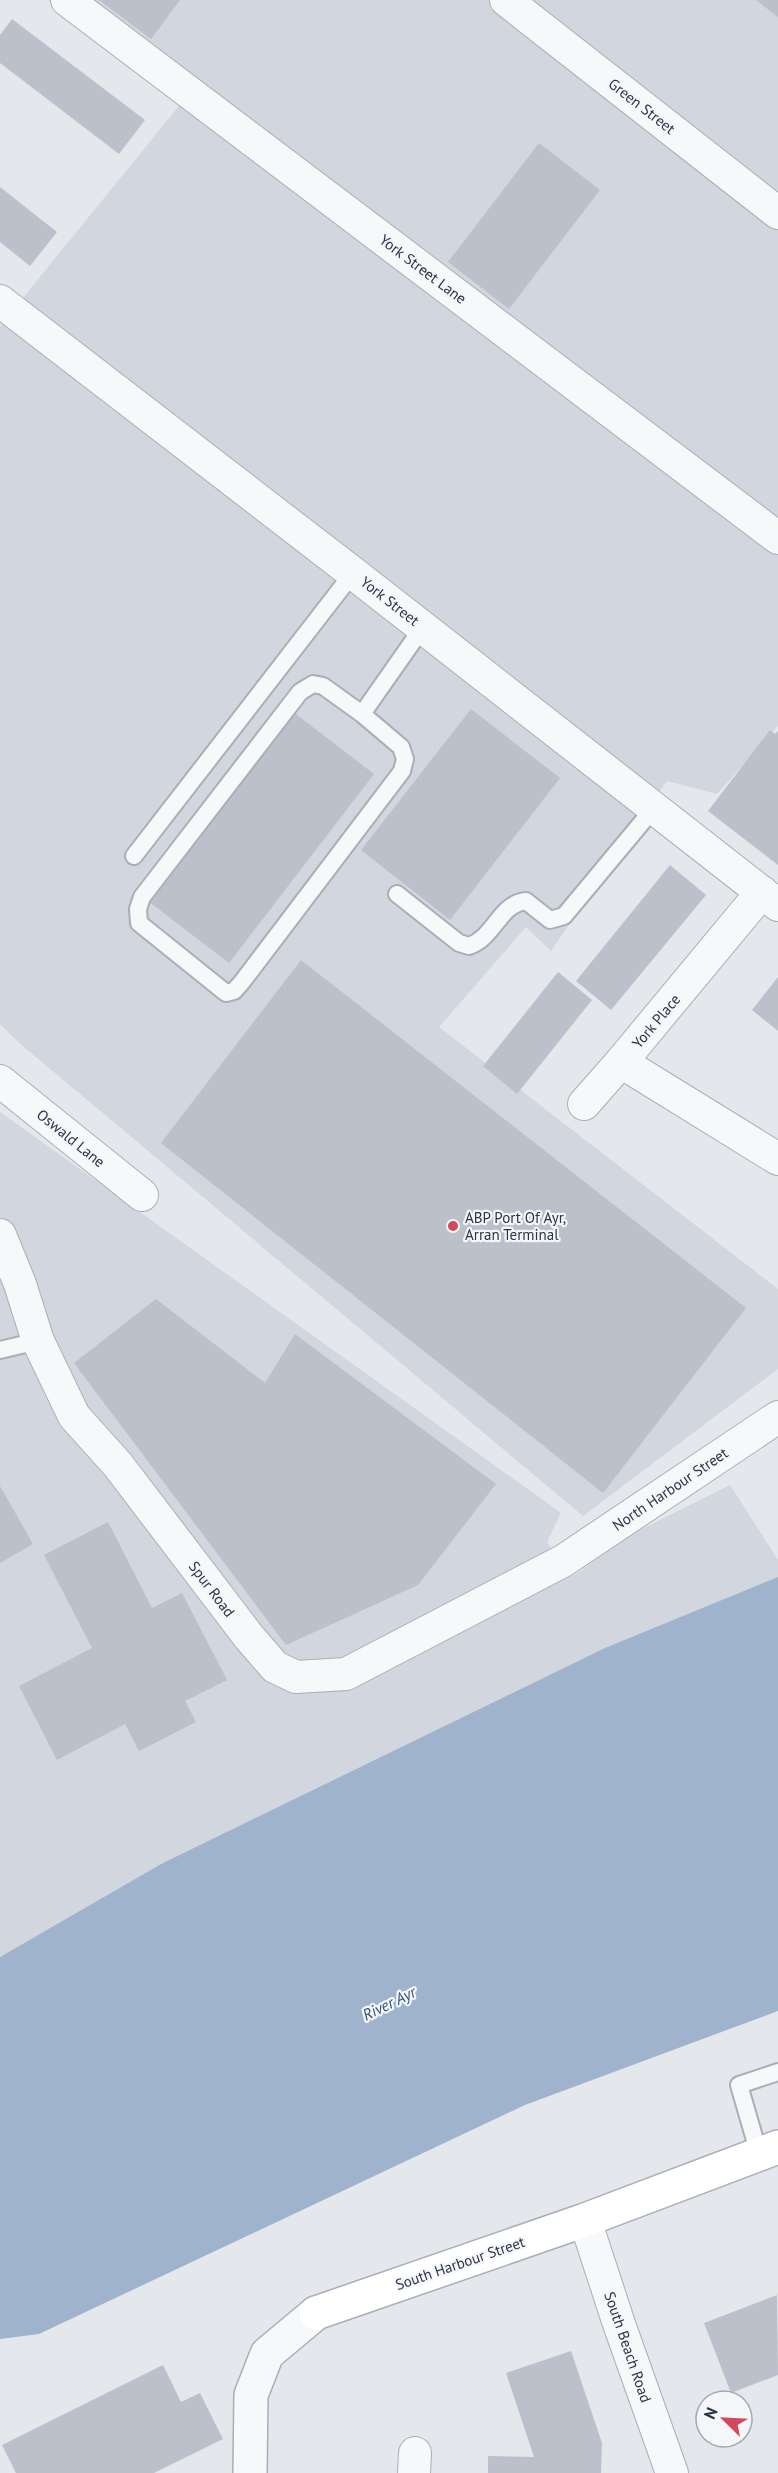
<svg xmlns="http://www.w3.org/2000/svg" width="778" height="2473" viewBox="0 0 778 2473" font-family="'PT Sans',sans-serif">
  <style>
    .built { fill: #d2d6de }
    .water { fill: #9fb4cc }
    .building { fill: #bbc0ca }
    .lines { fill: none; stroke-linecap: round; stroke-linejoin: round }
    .service-casing { stroke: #a9aeb7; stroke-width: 20 }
    .minor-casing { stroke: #a9aeb7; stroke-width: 34 }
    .tertiary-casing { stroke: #a9aeb7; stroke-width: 36 }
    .secondary-casing { stroke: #a9aeb7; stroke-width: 36 }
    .service { stroke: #f7f8fa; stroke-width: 16 }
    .minor { stroke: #f7f8fa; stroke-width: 32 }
    .tertiary { stroke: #f7f8fa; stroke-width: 33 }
    .secondary { stroke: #fff; stroke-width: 33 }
    .poi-dot { fill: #d1495b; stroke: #f4f6f9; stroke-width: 2 }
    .labels { text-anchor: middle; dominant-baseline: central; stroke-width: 4.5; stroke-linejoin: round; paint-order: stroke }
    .street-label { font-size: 15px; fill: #2b3445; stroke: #f4f6f9 }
    .poi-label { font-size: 15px; fill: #2b3445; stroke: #f4f6f9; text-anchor: start }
    .water-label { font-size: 16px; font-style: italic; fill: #34527a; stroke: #f4f6f9 }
  </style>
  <rect width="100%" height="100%" fill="#e4e7ec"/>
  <!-- built -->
  <g class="built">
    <path d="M48 0H778V726L717 794 667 781 551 951 526 927 439 1027 778 1289V1369L583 1516 17 1041 0 1024V326L183 101Z"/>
    <path d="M0 1112 561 1513 547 1542 573 1576 632 1534 730 1485 778 1560V1577L161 1864 0 1957Z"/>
  </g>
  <!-- water -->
  <path class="water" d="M778 1577V2011L525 2105 39 2334 0 2339V1957L161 1864 605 1648Z"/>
  <!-- building -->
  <g class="building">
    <path d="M99 0H180L151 39Z"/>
    <path d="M756 0H778V17Z"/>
    <path d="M12 19 145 120 119 154 0 63V35Z"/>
    <path d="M539 143 600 190 509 309 448 262Z"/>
    <path d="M0 187 57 232 30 266 0 242Z"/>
    <path d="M471 709 560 778 450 920 361 850Z"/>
    <path d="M292 711 374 774 229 963 148 901Z"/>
    <path d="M770 730 775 734 778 731V865L708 811Z"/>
    <path d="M670 865 706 895 611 1010 576 981Z"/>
    <path d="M301 960 746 1308 603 1493 161 1143Z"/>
    <path d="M558 972 592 1000 517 1094 483 1066Z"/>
    <path d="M778 977V1031L752 1010Z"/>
    <path d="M156 1299 265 1383 295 1334 496 1484 418 1585 286 1645 74 1363Z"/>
    <path d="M0 1486 33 1544 0 1563Z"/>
    <path d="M108 1522 152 1608 182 1593 227 1680 185 1701 196 1722 139 1751 125 1724 57 1760 19 1686 92 1648 44 1555Z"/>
    <path d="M777 2295 778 2375 731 2393 704 2323Z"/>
    <path d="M571 2351 602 2443 601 2473H488V2456L534 2457 506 2373Z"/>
    <path d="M163 2365 181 2402 200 2393 223 2439 154 2473H16L2 2445Z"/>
  </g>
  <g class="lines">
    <!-- service casing -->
    <g class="service-casing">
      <g id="service">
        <path d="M362 714 401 747 405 759 402 771 242 982 234 991 226 993 139 923 138 909 142 897 300 692 313 684 323 686 362 714 423 627"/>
        <path d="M134 856 353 573"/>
        <path d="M397 894 459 943 469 946C495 937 499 904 526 901L550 920 564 916 654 808"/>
        <path d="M0 1350 38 1341"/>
        <path d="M759 2154 739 2085 778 2072"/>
      </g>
    </g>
    <!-- minor casing -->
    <g class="minor-casing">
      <g id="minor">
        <path d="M67 0 778 538"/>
        <path d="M506 0 778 213"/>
        <path d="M0 301 353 573 778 905"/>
        <path d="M762 892 621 1062 778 1159"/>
        <path d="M0 1081 142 1195"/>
        <path d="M584 1104 621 1062"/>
        <path d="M0 1235 20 1284 38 1341 74 1416 118 1465 249 1637 275 1667 296 1677 346 1674 563 1561 778 1417"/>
        <path d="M585 2220 619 2324 672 2473"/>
        <path d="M414 2473 415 2453"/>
      </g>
    </g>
    <!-- tertiary casing -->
    <g class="tertiary-casing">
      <path id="tertiary" d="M250 2473 251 2395 267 2354 316 2313"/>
    </g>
    <!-- secondary casing -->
    <g class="secondary-casing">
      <path id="secondary" d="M316 2313 585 2220 778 2147"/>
    </g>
    <!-- service -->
    <use href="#service" class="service"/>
    <!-- minor -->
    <use href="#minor" class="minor"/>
    <!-- tertiary -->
    <use href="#tertiary" class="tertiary"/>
    <!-- secondary -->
    <use href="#secondary" class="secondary"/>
  </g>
  <!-- markers -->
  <circle class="poi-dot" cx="453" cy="1226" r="6"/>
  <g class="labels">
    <!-- street labels -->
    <g class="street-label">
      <text transform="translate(642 106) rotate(38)">Green Street</text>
      <text transform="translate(423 269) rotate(37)">York Street Lane</text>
      <text transform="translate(390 601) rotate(38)">York Street</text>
      <text transform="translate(656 1021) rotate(-50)">York Place</text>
      <text transform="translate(71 1138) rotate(39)">Oswald Lane</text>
      <text transform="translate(670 1489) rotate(-34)">North Harbour Street</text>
      <text transform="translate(212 1589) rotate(53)">Spur Road</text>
      <text transform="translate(460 2263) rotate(-19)">South Harbour Street</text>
      <text transform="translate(628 2347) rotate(71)">South Beach Road</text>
    </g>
    <!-- poi labels -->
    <g class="poi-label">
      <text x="465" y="1217">ABP Port Of Ayr,<tspan x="465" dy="17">Arran Terminal</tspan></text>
    </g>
    <!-- water labels -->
    <g class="water-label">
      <text transform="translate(389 2003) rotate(-26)">River Ayr</text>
    </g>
  </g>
  <!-- north arrow -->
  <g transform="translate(724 2419) rotate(294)"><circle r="28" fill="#f4f6f9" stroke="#a4a8b1" stroke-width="1.5"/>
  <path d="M0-4.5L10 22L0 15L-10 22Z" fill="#d1495b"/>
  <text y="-9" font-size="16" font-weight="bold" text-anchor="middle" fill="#2b3445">N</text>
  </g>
</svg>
